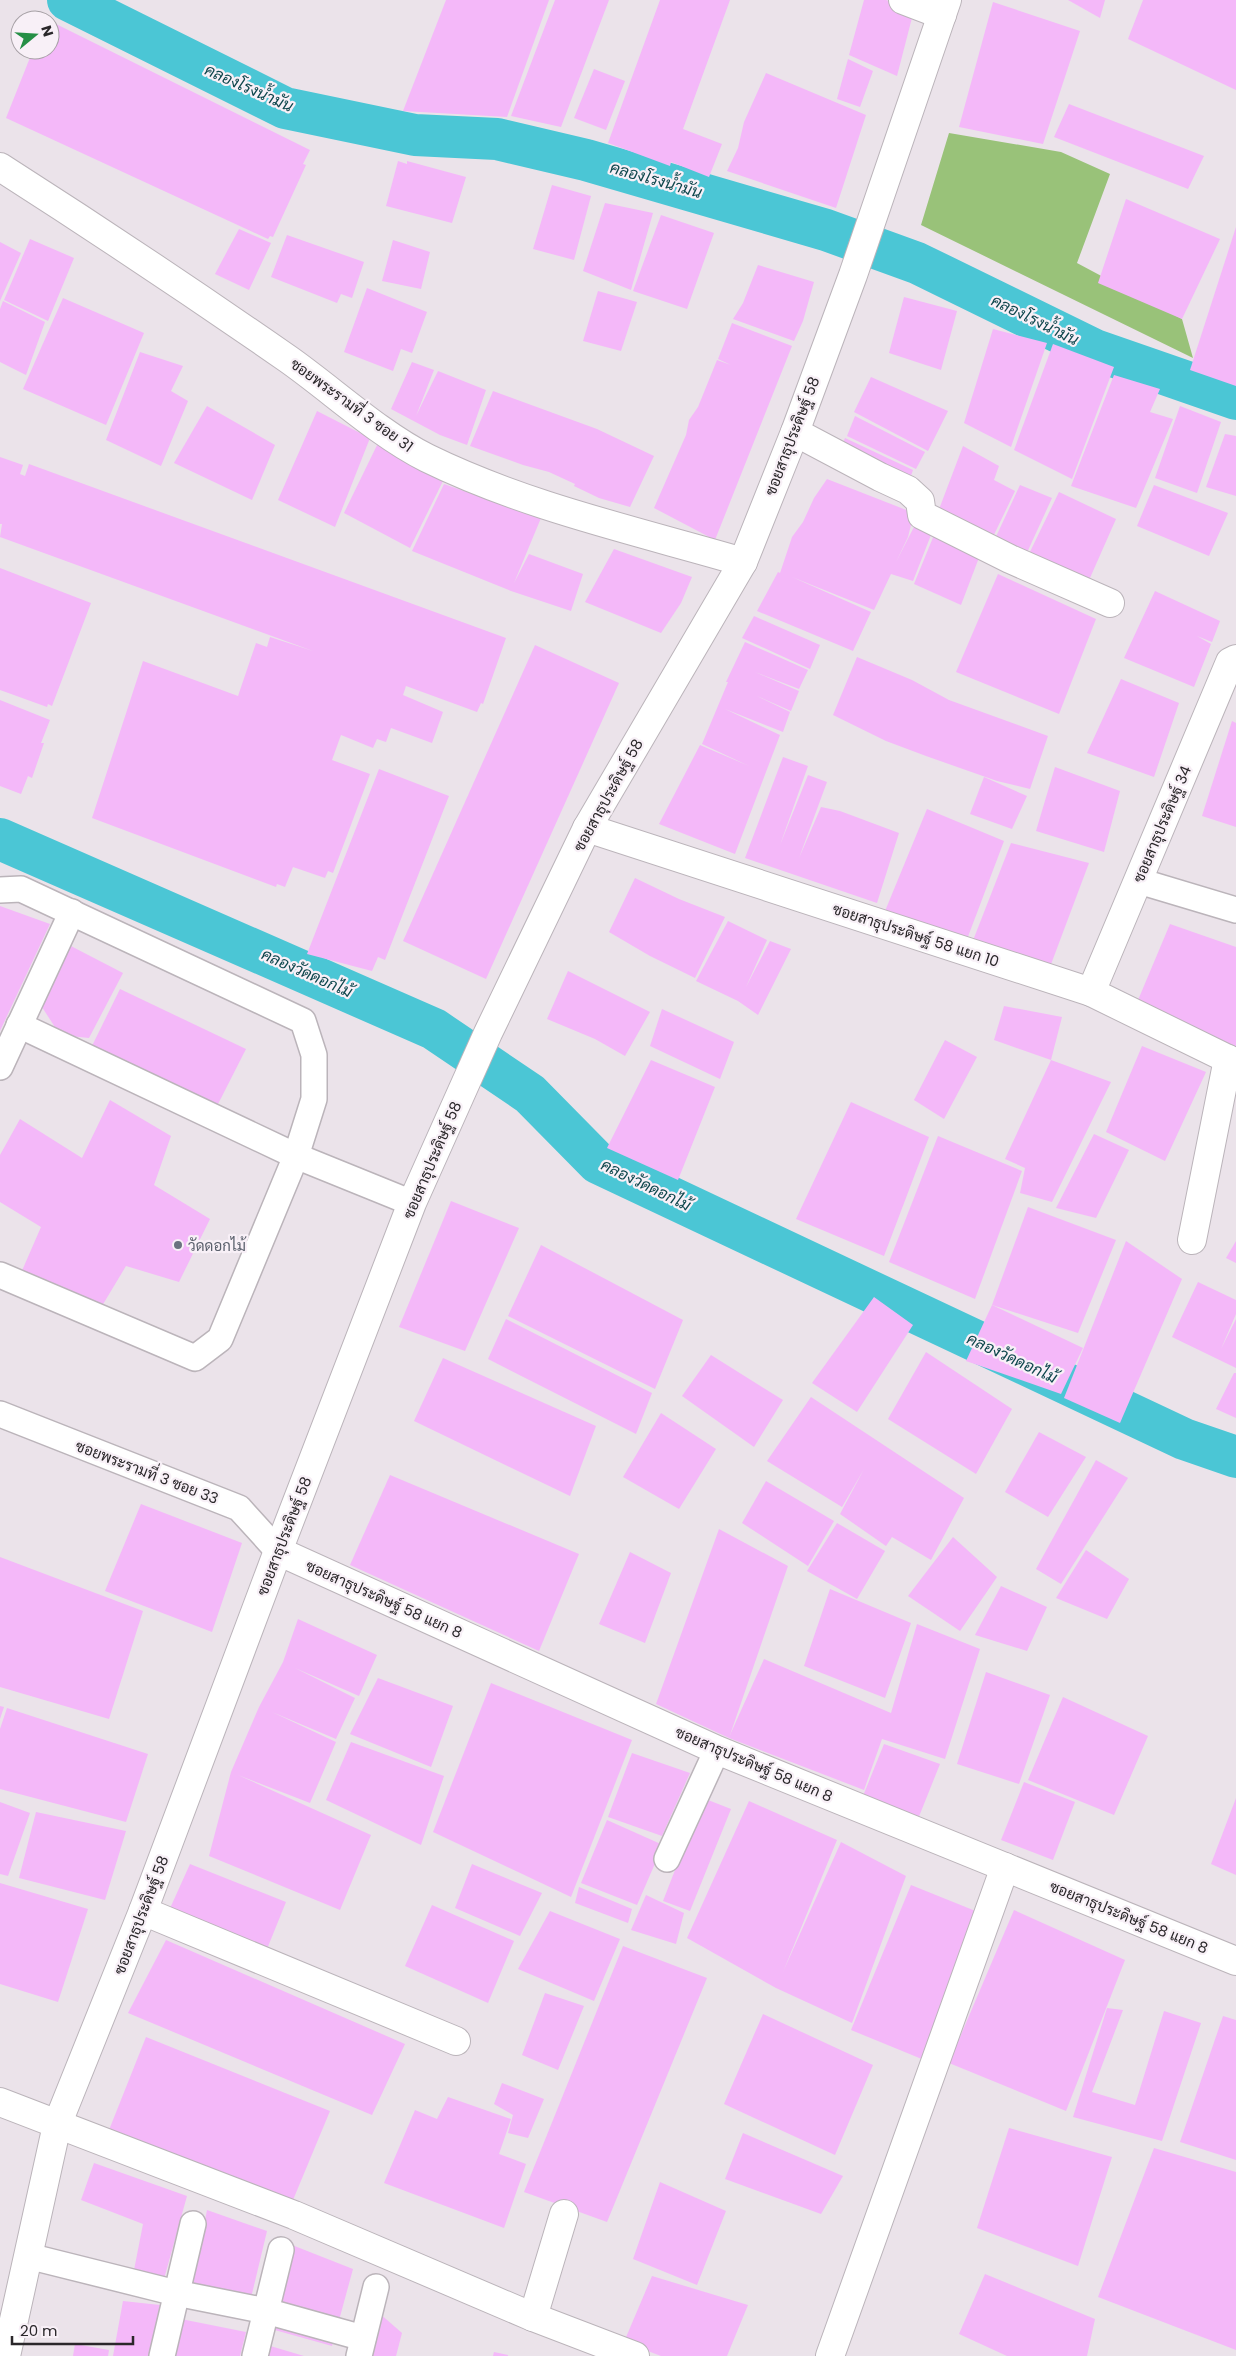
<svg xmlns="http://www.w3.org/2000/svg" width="1236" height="2356" viewBox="0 0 1236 2356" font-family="Poppins,Sarabun,sans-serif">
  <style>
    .green { fill: #99c279 }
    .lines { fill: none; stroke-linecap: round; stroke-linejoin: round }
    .canal { stroke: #4bc6d5; stroke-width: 42 }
    .building { fill: #f4b8f9 }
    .lane-casing { stroke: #bbb4ba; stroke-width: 28 }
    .street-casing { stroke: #bbb4ba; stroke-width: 30 }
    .secondary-casing { stroke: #bbb4ba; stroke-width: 30 }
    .lane { stroke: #fff; stroke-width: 25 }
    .street { stroke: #fff; stroke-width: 28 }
    .secondary { stroke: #fff; stroke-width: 28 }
    .worship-dot { fill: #6b7280; stroke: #f8f0f7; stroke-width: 2 }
    .labels { text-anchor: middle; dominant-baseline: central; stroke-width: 4.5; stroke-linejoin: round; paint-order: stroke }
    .street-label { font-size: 15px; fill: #2a272a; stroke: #f8f0f7 }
    .worship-label { font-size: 15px; fill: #5b616d; stroke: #f8f0f7; text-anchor: start }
    .water-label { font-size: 16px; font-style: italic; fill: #0f474d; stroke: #f8f0f7 }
  </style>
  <rect width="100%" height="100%" fill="#ebe3ea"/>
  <!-- green -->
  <path class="green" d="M949 133 1061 152 1110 174 1077 263 1182 319 1193 358 921 225Z"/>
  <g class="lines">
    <!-- canal -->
    <g class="canal">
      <path d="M68 0 285 108 415 135 497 139 586 160 826 230 917 263 1095 350 1236 399"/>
      <path d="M0 839 434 1029 530 1094 598 1163 1184 1439 1236 1457"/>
    </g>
  </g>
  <!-- building -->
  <g class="building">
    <path d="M446 0H549L507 117 403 111Z"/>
    <path d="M555 0H609L561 127 511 116Z"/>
    <path d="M660 0H730L683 129 722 144 709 177 671 162 670 166 608 143Z"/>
    <path d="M864 0H886L914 10 897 76 849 55Z"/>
    <path d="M1068 0H1105L1100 18Z"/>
    <path d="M1143 0H1236V90L1128 39Z"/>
    <path d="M993 2 1080 31 1043 144 959 127Z"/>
    <path d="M50 21 310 150 303 164 306 165 273 237 270 236 268 239 6 118 33 50H50Z"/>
    <path d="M848 59 873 71 860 107 837 99Z"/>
    <path d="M594 69 625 81 606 130 574 118Z"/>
    <path d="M766 73 866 115 836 208 727 171 738 148 744 122Z"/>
    <path d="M1069 104 1204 156 1188 189 1054 137Z"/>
    <path d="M398 161 407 164V161L466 177 452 223 386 206Z"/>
    <path d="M552 185 591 196 574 260 533 249Z"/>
    <path d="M1126 199 1220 239 1182 319 1098 283Z"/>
    <path d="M605 203 653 213 631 290 583 271Z"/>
    <path d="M661 215 714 233 687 309 633 291Z"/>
    <path d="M1236 227V386L1190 370Z"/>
    <path d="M239 229 271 243 249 290 215 274Z"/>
    <path d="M287 235 364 262 352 298 341 294 337 303 271 277Z"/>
    <path d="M30 239 74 258 48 321 4 300Z"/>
    <path d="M393 240 430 252 421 289 382 281Z"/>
    <path d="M0 242 21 253 0 301Z"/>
    <path d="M758 265 814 282 803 321 794 341 733 319 743 303Z"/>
    <path d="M367 288 427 312 412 353 401 349 393 371 344 352Z"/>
    <path d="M598 291 637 302 621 351 583 341Z"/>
    <path d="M904 297 957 311 941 370 889 353Z"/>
    <path d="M63 298 144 333 106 425 23 389Z"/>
    <path d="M3 301 45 322 26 375 0 362V309Z"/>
    <path d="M732 323 792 346 715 540 654 508 686 435 689 420 698 407 717 360 731 365 718 359Z"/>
    <path d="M993 329 1047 343 1011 447 964 423Z"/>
    <path d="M1053 344 1114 367 1072 479 1014 450Z"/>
    <path d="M140 352 183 366 171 391 188 401 161 466 106 440Z"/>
    <path d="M412 362 434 370 416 416 438 371 486 390 467 445 440 435 391 409Z"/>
    <path d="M1114 375 1160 389 1150 412 1173 419 1136 508 1071 486Z"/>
    <path d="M871 377 948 411 928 451 854 412Z"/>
    <path d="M493 391 597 429 654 456 630 507 599 498 574 486 575 484 549 472 523 465 470 446Z"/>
    <path d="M207 406 275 445 252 500 174 463Z"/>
    <path d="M1180 406 1221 422 1197 493 1155 478Z"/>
    <path d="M317 411 370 438 335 527 278 500Z"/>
    <path d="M855 416 925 452 916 469 847 436Z"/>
    <path d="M1225 434 1236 436V496L1206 487Z"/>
    <path d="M845 438 913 470 908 484 839 453Z"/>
    <path d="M380 439 445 477 410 548 344 513Z"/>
    <path d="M963 446 999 466 994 480 1015 491 991 541 938 512Z"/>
    <path d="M0 457 23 465 20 474 25 476 29 464 506 638 483 704 481 703 477 712 406 686 403 695 443 712 432 743 391 728 386 742 377 739 373 748 341 735 332 760 370 774 333 873 328 871 325 878 293 867 285 887 277 884 276 887 92 818 143 661 238 696 256 643 267 647 270 637 313 651 0 537 2 524H0Z"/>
    <path d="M827 479 914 513 908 537 896 562 915 525 931 535 913 581 891 574 874 610 792 577 871 612 853 651 757 611 778 572 780 573 792 537 803 522 814 498Z"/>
    <path d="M444 484 541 518 514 583 529 554 583 574 571 611 511 591 412 551Z"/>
    <path d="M1020 485 1052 498 1025 557 994 541Z"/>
    <path d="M1154 485 1228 513 1209 556 1137 526Z"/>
    <path d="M1059 492 1116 519 1086 587 1027 558Z"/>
    <path d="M934 535 980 555 961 605 914 584Z"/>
    <path d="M614 549 692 577 681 603 661 633 585 602Z"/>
    <path d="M0 568 91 603 52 706 48 704 47 707 0 690Z"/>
    <path d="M998 574 1096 619 1059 714 956 672Z"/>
    <path d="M1155 591 1220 621 1212 642 1197 636 1211 644 1194 687 1124 658Z"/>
    <path d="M754 616 820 645 810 669 742 638Z"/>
    <path d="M745 642 808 670 799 689 755 672 799 691 791 711 757 696 790 712 783 732 725 709 780 735 735 854 659 824 700 745 749 766 702 744 728 682H726Z"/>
    <path d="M535 645 619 683 486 979 403 941Z"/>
    <path d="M857 657 912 680 949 700 1048 736 1030 789 997 781 926 756 886 741 833 715Z"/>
    <path d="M1121 679 1179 703 1154 777 1087 753Z"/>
    <path d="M0 700 50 720 41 743H44L32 778 28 776 21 794 0 786Z"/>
    <path d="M1232 721 1236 723V827L1202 816Z"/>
    <path d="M783 757 808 766 780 845 808 775 827 782 799 858 821 807 840 811 899 833 877 903 745 858Z"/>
    <path d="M1055 767 1120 791 1104 852 1036 831Z"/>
    <path d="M379 769 449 796 385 960 378 957 372 971 307 954Z"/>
    <path d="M984 777 1027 796 1012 829 970 814Z"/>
    <path d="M927 809 1004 841 966 942 883 916Z"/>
    <path d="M1011 843 1089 863 1050 967 972 943Z"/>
    <path d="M635 878 679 899 725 917 695 978 650 956 609 932Z"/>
    <path d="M0 906 50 924 0 1031Z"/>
    <path d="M728 921 767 940 746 987 770 941 791 949 758 1015 738 1001 696 981Z"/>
    <path d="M1170 924 1236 947V1050L1133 1012Z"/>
    <path d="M67 944 123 973 89 1038 60 1035 42 1007Z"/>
    <path d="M568 971 650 1012 625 1056 595 1039 547 1019Z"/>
    <path d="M120 989 246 1049 215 1110 89 1052Z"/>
    <path d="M1004 1006 1062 1017 1051 1060 994 1040Z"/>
    <path d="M662 1009 734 1042 720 1079 650 1046Z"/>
    <path d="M945 1040 977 1057 944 1119 914 1100Z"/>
    <path d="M1142 1046 1206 1072 1165 1161 1106 1132Z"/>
    <path d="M651 1060 715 1087 678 1180 607 1148Z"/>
    <path d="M1051 1060 1111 1082 1052 1202 1020 1193 1025 1168 1005 1159Z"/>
    <path d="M110 1100 171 1136 154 1185 210 1219 179 1282 126 1266 102 1306 21 1273 41 1227 0 1202V1155L20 1119 82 1158Z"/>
    <path d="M851 1102 929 1137 884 1256 796 1219Z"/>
    <path d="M1094 1134 1129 1150 1096 1218 1056 1208Z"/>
    <path d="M938 1136 1022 1171 975 1299 889 1262Z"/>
    <path d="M451 1201 519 1228 465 1351 399 1327Z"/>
    <path d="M1028 1207 1116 1240 1078 1333 992 1305Z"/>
    <path d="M1126 1241 1182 1279 1120 1423 1064 1398Z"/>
    <path d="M1236 1241V1263L1226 1258Z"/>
    <path d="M541 1245 683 1320 655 1389 508 1316Z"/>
    <path d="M1198 1282 1236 1300V1314L1221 1349 1236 1319V1368L1172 1337Z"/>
    <path d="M874 1297 913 1325 857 1412 812 1383Z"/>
    <path d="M992 1305 1083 1348 1061 1394 966 1361Z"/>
    <path d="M506 1319 652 1393 636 1434 488 1359Z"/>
    <path d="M926 1352 1012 1409 976 1474 888 1419Z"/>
    <path d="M711 1355 783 1400 754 1447 682 1396Z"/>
    <path d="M443 1358 596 1426 570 1496 414 1421Z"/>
    <path d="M1234 1373H1236V1418L1216 1409Z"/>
    <path d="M811 1397 964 1498 931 1560 892 1537 886 1546 840 1514 864 1469 842 1507 767 1461Z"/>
    <path d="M661 1413 716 1449 679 1509 623 1477Z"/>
    <path d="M1039 1432 1086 1457 1048 1517 1005 1492Z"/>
    <path d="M1096 1460 1128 1478 1061 1584 1036 1569Z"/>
    <path d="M390 1475 579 1554 539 1651 350 1565Z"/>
    <path d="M766 1481 834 1521 808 1566 742 1523Z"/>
    <path d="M141 1504 242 1543 212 1632 105 1591Z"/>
    <path d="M837 1523 885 1551 857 1599 807 1571Z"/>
    <path d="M719 1529 788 1566 730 1735 764 1659 891 1713 917 1624 980 1649 945 1759 882 1739 864 1790 729 1738 656 1704Z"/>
    <path d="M953 1537 997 1577 960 1631 908 1596Z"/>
    <path d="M1086 1550 1129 1579 1107 1619 1056 1598Z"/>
    <path d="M630 1552 671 1573 645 1643 599 1624Z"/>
    <path d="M0 1557 143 1611 109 1719 0 1687Z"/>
    <path d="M1001 1586 1047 1607 1027 1651 975 1635Z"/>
    <path d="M830 1589 911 1623 885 1698 804 1666Z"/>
    <path d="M298 1619 377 1655 359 1696 295 1668 355 1698 336 1739 272 1712 336 1742 310 1803 238 1775 371 1835 340 1910 209 1856 231 1772 259 1707 283 1662Z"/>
    <path d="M986 1672 1050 1695 1019 1784 957 1764Z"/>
    <path d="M378 1678 453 1706 431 1767 350 1734Z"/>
    <path d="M491 1683 632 1740 571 1897 433 1832Z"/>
    <path d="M1063 1697 1148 1736 1114 1815 1028 1780Z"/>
    <path d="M0 1706 4 1707 0 1719Z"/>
    <path d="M7 1708 148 1754 126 1822 0 1789V1729Z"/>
    <path d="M351 1742 444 1776 421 1845 326 1800Z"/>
    <path d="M884 1744 940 1764 918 1819 863 1796Z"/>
    <path d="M632 1753 690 1773 662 1836 608 1817Z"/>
    <path d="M1024 1782 1075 1802 1053 1860 1001 1840Z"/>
    <path d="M703 1798 731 1809 690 1911 663 1901Z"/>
    <path d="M1236 1798V1875L1211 1864Z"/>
    <path d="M749 1801 837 1840 783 1972 841 1842 906 1876 852 2023 776 1988 687 1938Z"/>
    <path d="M0 1802 30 1813 8 1876 0 1874Z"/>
    <path d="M36 1812 126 1831 105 1900 19 1878Z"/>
    <path d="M607 1820 663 1845 637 1905 581 1883Z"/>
    <path d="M190 1864 286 1902 265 1954 167 1915Z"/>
    <path d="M472 1864 542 1893 520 1936 455 1908Z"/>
    <path d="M0 1883 88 1909 58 2002 0 1984Z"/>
    <path d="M911 1885 978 1912 934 2064 851 2030Z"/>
    <path d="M579 1887 632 1909 628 1923 575 1903Z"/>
    <path d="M646 1895 684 1913 676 1944 631 1930Z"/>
    <path d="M432 1905 514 1941 488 2003 405 1966Z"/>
    <path d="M1014 1910 1125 1960 1066 2111 949 2063Z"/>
    <path d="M550 1911 620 1939 594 2001 518 1969Z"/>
    <path d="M166 1940 405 2044 372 2115 128 2013Z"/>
    <path d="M623 1946 707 1978 607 2222 524 2192Z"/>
    <path d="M545 1993 584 2006 558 2070 522 2055Z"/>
    <path d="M1107 2008 1123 2010 1092 2092 1135 2105 1164 2011 1201 2023 1162 2141 1073 2117Z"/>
    <path d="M763 2014 873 2065 835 2155 724 2104Z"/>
    <path d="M1223 2016 1236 2020V2160L1180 2142Z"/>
    <path d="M146 2037 330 2111 293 2200 109 2130Z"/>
    <path d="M502 2083 544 2099 528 2138 508 2133 513 2115 494 2104Z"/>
    <path d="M448 2097 511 2119 499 2154 526 2164 504 2228 384 2183 415 2110 437 2119Z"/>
    <path d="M1009 2128 1112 2157 1078 2266 977 2228Z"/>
    <path d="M743 2133 843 2176 821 2214 725 2179Z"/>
    <path d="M1154 2148 1236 2172V2350L1098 2297Z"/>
    <path d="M94 2163 187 2196 164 2279 134 2270 143 2224 81 2200Z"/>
    <path d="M660 2182 726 2211 697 2285 633 2259Z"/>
    <path d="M207 2210 267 2231 251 2298 192 2287Z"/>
    <path d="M292 2245 353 2269 332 2346 271 2329Z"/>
    <path d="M985 2274 1095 2319 1087 2356H1007L959 2334Z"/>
    <path d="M652 2276 748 2305 727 2356H661L624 2342Z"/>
    <path d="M123 2301 160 2305 150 2356H113Z"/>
    <path d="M371 2306 402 2333 396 2356H359Z"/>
    <path d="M181 2319 246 2332 240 2356H174Z"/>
    <path d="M75 2344 109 2350 108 2356H73Z"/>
    <path d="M267 2345 304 2356H264Z"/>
    <path d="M494 2352 508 2355V2356H493Z"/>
  </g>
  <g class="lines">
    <!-- lane casing -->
    <g class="lane-casing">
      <g id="lane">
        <path d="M1139 881 1236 910"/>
        <path d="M0 890 21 889 303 1021 314 1055V1099L296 1156 220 1339 195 1358 0 1275"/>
        <path d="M19 1025 296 1156 412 1203"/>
        <path d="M0 1067 72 912"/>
        <path d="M0 1414 239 1508 278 1551"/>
        <path d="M667 1859 717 1750"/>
        <path d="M28 2256 176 2293 266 2311 363 2338"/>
        <path d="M162 2356 193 2224"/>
        <path d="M255 2356 281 2250"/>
        <path d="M359 2356 376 2287"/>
      </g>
    </g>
    <!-- street casing -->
    <g class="street-casing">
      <g id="street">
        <path d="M903 0 942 15"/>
        <path d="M0 167C97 229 193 293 288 359 332 390 379 434 427 458 527 507 637 531 743 562"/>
        <path d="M795 432 880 477 908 490 920 501 922 515 1010 559 1110 603"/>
        <path d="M1091 992 1236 1063"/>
        <path d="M1192 1240 1228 1059"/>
        <path d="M278 1551 717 1750 1236 1961"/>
        <path d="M143 1911 456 2041"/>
        <path d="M0 2102 294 2215 533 2317 635 2356"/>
        <path d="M533 2317 564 2214"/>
        <path d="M830 2356 1005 1867"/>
      </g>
    </g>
    <!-- secondary casing -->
    <g class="secondary-casing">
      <g id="secondary">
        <path d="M587 828 1091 992 1230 662 1236 659"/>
        <path d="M6 2356 57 2125 143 1911 278 1551 412 1203 488 1033 587 828 743 562 795 432 853 275 947 0"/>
      </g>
    </g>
    <!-- lane -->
    <use href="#lane" class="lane"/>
    <!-- street -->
    <use href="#street" class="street"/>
    <!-- secondary -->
    <use href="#secondary" class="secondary"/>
  </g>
  <!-- markers -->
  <circle class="worship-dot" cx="178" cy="1245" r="5"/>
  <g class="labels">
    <!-- street labels -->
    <g class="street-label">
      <text transform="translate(352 405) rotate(36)">ซอยพระรามที่ 3 ซอย 31</text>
      <text transform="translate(792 436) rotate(-69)">ซอยสาธุประดิษฐ์ 58</text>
      <text transform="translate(608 795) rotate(-61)">ซอยสาธุประดิษฐ์ 58</text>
      <text transform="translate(1162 824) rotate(-67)">ซอยสาธุประดิษฐ์ 34</text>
      <text transform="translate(916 935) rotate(18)">ซอยสาธุประดิษฐ์ 58 แยก 10</text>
      <text transform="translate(432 1160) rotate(-67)">ซอยสาธุประดิษฐ์ 58</text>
      <text transform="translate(147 1472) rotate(21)">ซอยพระรามที่ 3 ซอย 33</text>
      <text transform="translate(284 1536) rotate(-69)">ซอยสาธุประดิษฐ์ 58</text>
      <text transform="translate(384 1599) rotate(24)">ซอยสาธุประดิษฐ์ 58 แยก 8</text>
      <text transform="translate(754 1764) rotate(23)">ซอยสาธุประดิษฐ์ 58 แยก 8</text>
      <text transform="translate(141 1915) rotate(-69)">ซอยสาธุประดิษฐ์ 58</text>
      <text transform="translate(1129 1917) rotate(22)">ซอยสาธุประดิษฐ์ 58 แยก 8</text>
    </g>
    <!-- worship labels -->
    <g class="worship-label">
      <text x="188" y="1245">วัดดอกไม้</text>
    </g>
    <!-- water labels -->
    <g class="water-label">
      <text transform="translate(249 88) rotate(24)">คลองโรงน้ำมัน</text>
      <text transform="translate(656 180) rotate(16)">คลองโรงน้ำมัน</text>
      <text transform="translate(1035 320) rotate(26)">คลองโรงน้ำมัน</text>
      <text transform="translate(307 973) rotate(24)">คลองวัดดอกไม้</text>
      <text transform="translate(646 1185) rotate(26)">คลองวัดดอกไม้</text>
      <text transform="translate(1012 1358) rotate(25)">คลองวัดดอกไม้</text>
    </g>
  </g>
  <!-- north arrow -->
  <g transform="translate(35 35) rotate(72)"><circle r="24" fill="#f8f0f7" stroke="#a6a0a5"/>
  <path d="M0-4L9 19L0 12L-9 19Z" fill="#258f46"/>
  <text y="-8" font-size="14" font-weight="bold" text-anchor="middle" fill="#2a272a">N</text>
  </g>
  <!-- scale -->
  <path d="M12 2336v8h121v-8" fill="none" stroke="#2a272a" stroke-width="2.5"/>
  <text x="20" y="2336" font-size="15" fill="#2a272a" stroke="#f8f0f7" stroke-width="4" paint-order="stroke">20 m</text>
</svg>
